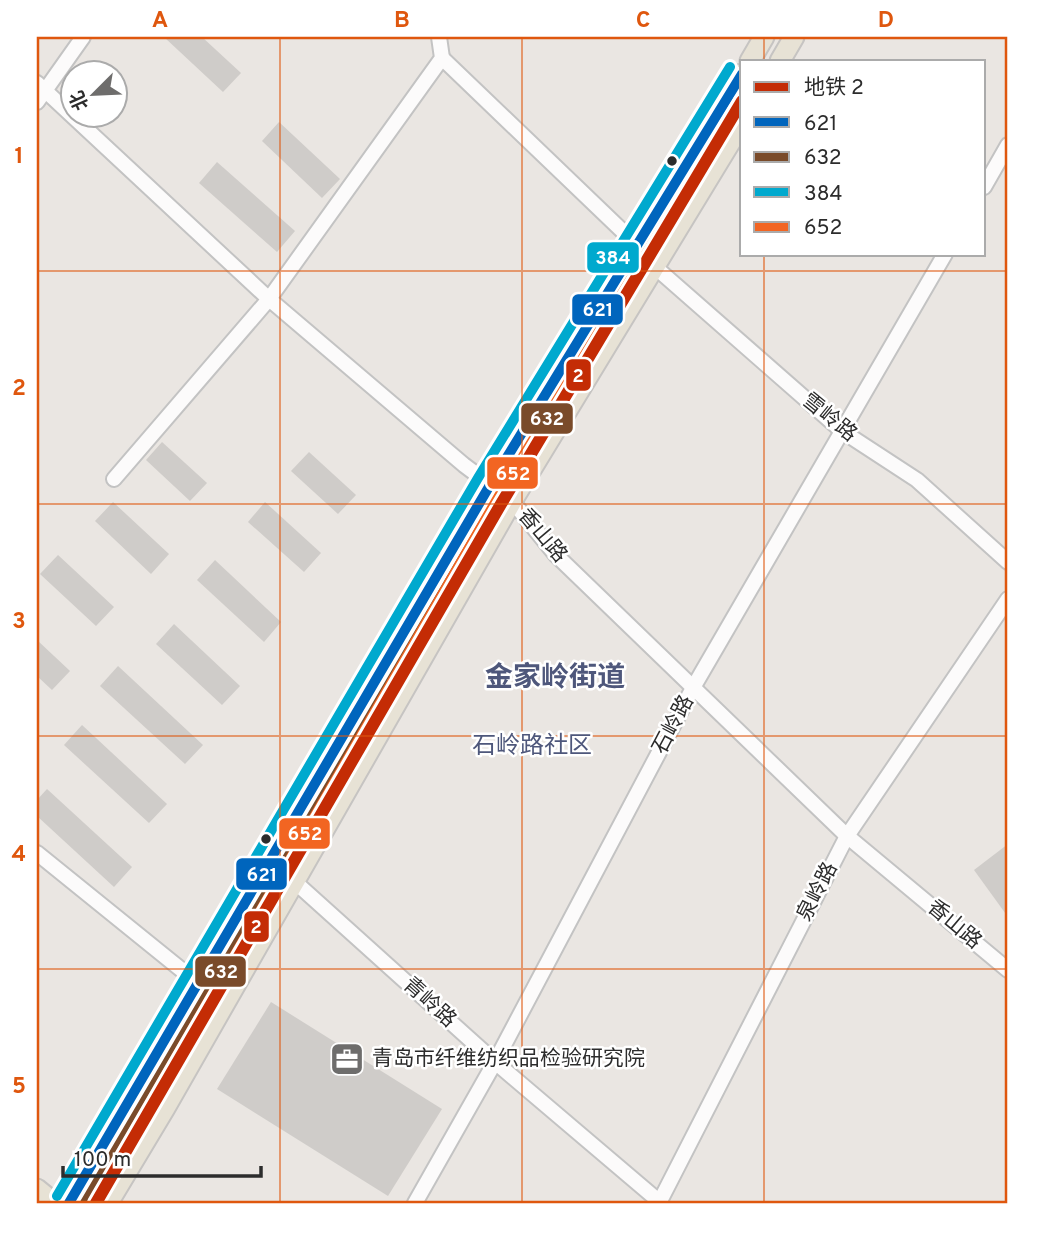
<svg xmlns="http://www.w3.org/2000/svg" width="1045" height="1240" viewBox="0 0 1045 1240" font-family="Overpass,'Noto Sans SC',sans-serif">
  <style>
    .building { fill: #cfccc9 }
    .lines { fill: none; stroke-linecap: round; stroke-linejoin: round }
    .minor-casing { stroke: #c3c3c3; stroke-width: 18 }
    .major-casing { stroke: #c6c4c2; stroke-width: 23 }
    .minor { stroke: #fcfbfb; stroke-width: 14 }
    .major { stroke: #e7e2d5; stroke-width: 19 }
    .bus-1-casing { stroke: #fff; stroke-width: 16 }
    .bus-2-casing { stroke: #fff; stroke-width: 16 }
    .bus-3-casing { stroke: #fff; stroke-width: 16 }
    .bus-4-casing { stroke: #fff; stroke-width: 16 }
    .bus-1 { stroke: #0065bd; stroke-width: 10 }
    .bus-2 { stroke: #7a4b2a; stroke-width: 10 }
    .bus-3 { stroke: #00a9ce; stroke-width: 10 }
    .bus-4 { stroke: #f26522; stroke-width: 10 }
    .metro-1-casing { stroke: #fff; stroke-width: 18 }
    .metro-1 { stroke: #c42c05; stroke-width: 12 }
    .grid { fill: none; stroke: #df570e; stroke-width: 2; stroke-opacity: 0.55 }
    .bus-dot { fill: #2c2c2c; stroke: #fff; stroke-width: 2.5 }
    .labels { text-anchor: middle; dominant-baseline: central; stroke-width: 5; stroke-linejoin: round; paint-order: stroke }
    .street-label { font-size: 21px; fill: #2c2c2c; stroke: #fff }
    .poi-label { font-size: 21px; fill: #2c2c2c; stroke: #fff; text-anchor: start }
    .quarter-label { font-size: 24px; fill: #4e577b; stroke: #fff }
    .district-label { font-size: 28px; font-weight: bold; fill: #4e577b; stroke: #fff }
    .line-badge { stroke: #fff; stroke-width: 2.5 }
    .badge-label { font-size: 19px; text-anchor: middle; font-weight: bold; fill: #fff }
    .neatline { fill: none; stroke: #df570e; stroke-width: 2.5 }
    .grid-label { font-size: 23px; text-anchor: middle; font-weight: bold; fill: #df570e }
  </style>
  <rect width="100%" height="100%" fill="#eae6e2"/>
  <!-- building -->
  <g class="building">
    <path d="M164 37H202L241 73 223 92Z"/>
    <path d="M279 122 340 179 322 198 262 141Z"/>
    <path d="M217 162 295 231 277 252 199 183Z"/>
    <path d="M162 442 207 483 190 501 146 460Z"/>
    <path d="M309 452 356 495 338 514 291 471Z"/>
    <path d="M113 502 169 554 151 574 95 521Z"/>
    <path d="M265 502 321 553 304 572 248 522Z"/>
    <path d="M58 555 114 607 96 626 40 574Z"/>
    <path d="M215 560 281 622 264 642 197 580Z"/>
    <path d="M174 624 240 686 222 705 156 644Z"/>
    <path d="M37 640 70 671 52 690 37 676Z"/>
    <path d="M118 666 203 745 185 764 100 686Z"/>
    <path d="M82 725 167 804 149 823 64 745Z"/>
    <path d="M47 789 132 867 114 887 37 816V800Z"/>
    <path d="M1008 844V917L974 870Z"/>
    <path d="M271 1002 442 1109 388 1196 217 1089Z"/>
  </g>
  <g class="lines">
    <!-- minor casing -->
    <g class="minor-casing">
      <g id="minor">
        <path d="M442 58 637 245"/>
        <path d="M37 83 269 299 464 465 512 501 556 555 847 836 1008 970"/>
        <path d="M37 102 83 37"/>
        <path d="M984 187 1008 145"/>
        <path d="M655 267 842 431 917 480 1008 562"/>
        <path d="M114 479 269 299 442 58 439 37"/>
        <path d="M37 853 199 984"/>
        <path d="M295 882 495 1062 661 1203"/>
        <path d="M415 1203 495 1062 694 686 945 254"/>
        <path d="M659 1203 847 836 1008 599"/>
      </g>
    </g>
    <!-- major casing -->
    <g class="major-casing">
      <g id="major">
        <path d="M750 61 764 37"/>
        <path d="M780 61 794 37"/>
        <path d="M37 1189 54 1203"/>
        <path d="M69 1203 490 485 742 74"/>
        <path d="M108 1203 165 1108 512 501 742 123"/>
      </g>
    </g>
    <!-- minor -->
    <use href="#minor" class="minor"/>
    <!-- major -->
    <use href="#major" class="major"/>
    <!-- bus-1 casing -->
    <g class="bus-1-casing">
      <path id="bus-1" d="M69 1203 490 485 742 74"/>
    </g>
    <!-- bus-2 casing -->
    <g class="bus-2-casing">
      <path id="bus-2" d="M85 1203 502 492 742 100"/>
    </g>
    <!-- bus-3 casing -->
    <g class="bus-3-casing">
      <path id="bus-3" d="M57 1196 478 478 730 67"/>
    </g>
    <!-- bus-4 casing -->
    <g class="bus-4-casing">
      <path id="bus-4" d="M96 1196 500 494 730 116"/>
    </g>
    <!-- bus-1 -->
    <use href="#bus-1" class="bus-1"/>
    <!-- bus-2 -->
    <use href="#bus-2" class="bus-2"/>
    <!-- bus-3 -->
    <use href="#bus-3" class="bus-3"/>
    <!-- bus-4 -->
    <use href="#bus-4" class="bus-4"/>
    <!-- metro-1 casing -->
    <g class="metro-1-casing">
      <path id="metro-1" d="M96 1203 501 504 742 101"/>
    </g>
    <!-- metro-1 -->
    <use href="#metro-1" class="metro-1"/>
  </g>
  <!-- grid -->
  <path class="grid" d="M280 37V1203M522 37V1203M764 37V61M764 254V1203M37 271H1008M37 504H1008M37 736H1008M37 969H1008"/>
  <!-- icons -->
  <defs>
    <g id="office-square" transform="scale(1.75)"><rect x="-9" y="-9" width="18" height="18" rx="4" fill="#6e6d6c" stroke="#fff"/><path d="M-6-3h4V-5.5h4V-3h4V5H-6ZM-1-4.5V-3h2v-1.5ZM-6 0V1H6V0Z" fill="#fff"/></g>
  </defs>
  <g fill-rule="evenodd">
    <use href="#office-square" x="347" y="1059"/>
  </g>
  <!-- markers -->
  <g class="bus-dot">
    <circle cx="672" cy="161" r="6"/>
    <circle cx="266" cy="839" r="6"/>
  </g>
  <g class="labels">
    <!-- street labels -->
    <g class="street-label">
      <text transform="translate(829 418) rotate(39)">雪岭路</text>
      <text transform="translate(542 536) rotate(50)">香山路</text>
      <text transform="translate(674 725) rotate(-62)">石岭路</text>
      <text transform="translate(818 892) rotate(-63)">泉岭路</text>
      <text transform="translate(954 925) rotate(40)">香山路</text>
      <text transform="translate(429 1003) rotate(42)">青岭路</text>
    </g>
    <!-- poi labels -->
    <g class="poi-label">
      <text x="372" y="1059">青岛市纤维纺织品检验研究院</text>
    </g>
    <!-- quarter labels -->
    <g class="quarter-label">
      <text x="532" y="747">石岭路社区</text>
    </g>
    <!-- district labels -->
    <g class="district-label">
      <text x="555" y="679">金家岭街道</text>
    </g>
  </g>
  <g class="line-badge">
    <rect x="586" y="241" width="54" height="33" rx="7" fill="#00a9ce"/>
    <rect x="571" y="293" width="53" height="33" rx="7" fill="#0065bd"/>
    <rect x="565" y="358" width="27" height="34" rx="7" fill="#c42c05"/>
    <rect x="520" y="402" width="54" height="33" rx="7" fill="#7a4b2a"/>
    <rect x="486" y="456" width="53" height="34" rx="7" fill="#f26522"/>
    <rect x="278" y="817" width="53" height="33" rx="7" fill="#f26522"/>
    <rect x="235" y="857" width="53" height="34" rx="7" fill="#0065bd"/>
    <rect x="243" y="910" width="27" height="33" rx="7" fill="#c42c05"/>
    <rect x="194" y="955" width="53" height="33" rx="7" fill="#7a4b2a"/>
  </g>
  <g class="badge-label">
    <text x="613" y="264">384</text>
    <text x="598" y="316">621</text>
    <text x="578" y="382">2</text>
    <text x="547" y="425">632</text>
    <text x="513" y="480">652</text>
    <text x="305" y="840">652</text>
    <text x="262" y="881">621</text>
    <text x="256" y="933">2</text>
    <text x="221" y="978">632</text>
  </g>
  <!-- border -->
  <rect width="1045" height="1240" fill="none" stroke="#ffffff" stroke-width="77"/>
  <!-- legend -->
  <rect x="740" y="60" width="245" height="196" fill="#ffffff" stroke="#ababab" stroke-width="2"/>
  <rect x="754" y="82" width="35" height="10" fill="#c42c05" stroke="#ababab" stroke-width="2"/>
  <text x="804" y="94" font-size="21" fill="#2c2c2c">地铁 2</text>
  <rect x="754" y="117" width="35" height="10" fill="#0065bd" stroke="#ababab" stroke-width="2"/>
  <text x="804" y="130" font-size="21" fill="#2c2c2c">621</text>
  <rect x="754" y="152" width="35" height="10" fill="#7a4b2a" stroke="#ababab" stroke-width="2"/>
  <text x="804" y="164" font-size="21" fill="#2c2c2c">632</text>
  <rect x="754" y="187" width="35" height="10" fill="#00a9ce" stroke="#ababab" stroke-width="2"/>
  <text x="804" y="200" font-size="21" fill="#2c2c2c">384</text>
  <rect x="754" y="222" width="35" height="10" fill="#f26522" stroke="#ababab" stroke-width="2"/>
  <text x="804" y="234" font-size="21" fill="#2c2c2c">652</text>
  <!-- north arrow -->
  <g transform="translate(94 94) rotate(246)"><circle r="33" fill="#ffffff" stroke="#ababab" stroke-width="2"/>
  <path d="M0-5L12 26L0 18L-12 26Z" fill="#6e6d6c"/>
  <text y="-10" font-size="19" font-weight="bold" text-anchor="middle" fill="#2c2c2c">北</text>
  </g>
  <!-- scale -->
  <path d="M63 1166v10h198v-10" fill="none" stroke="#2c2c2c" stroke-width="3.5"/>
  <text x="74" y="1166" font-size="21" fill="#2c2c2c" stroke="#ffffff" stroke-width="5" paint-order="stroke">100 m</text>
  <rect x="38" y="38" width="968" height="1164" class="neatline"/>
  <g class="grid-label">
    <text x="160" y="27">A</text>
    <text x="402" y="27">B</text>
    <text x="643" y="27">C</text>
    <text x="886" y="27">D</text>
    <text x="19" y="163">1</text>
    <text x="19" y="395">2</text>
    <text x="19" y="628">3</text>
    <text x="19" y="861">4</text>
    <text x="19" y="1093">5</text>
  </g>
</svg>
